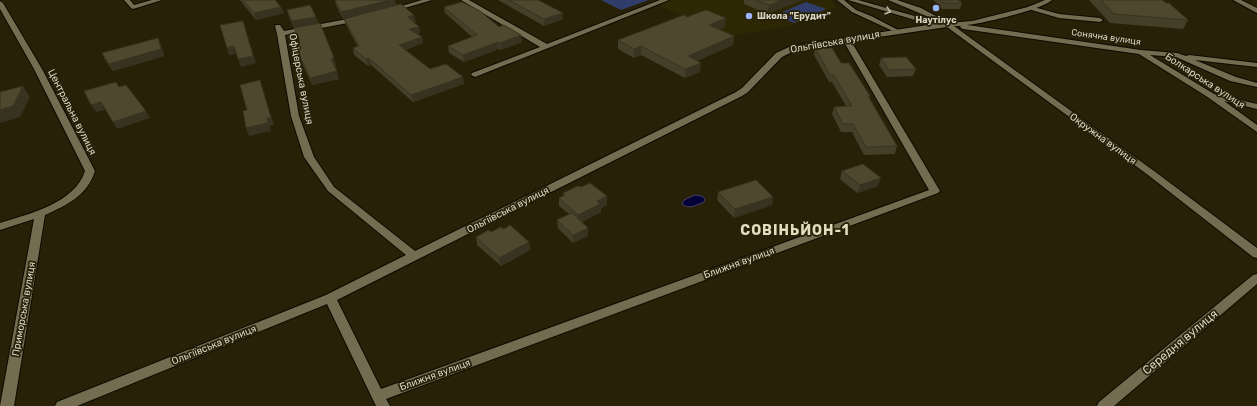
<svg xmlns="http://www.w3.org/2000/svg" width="1257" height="406" viewBox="0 0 1257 406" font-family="Rubik,sans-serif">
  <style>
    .built { fill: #2d2704 }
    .green { fill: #303d6b }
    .water { fill: #040039; stroke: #444063 }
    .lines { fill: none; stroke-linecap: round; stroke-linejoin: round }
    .lane-casing { stroke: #0f0a00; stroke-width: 2 }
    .street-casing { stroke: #0f0a00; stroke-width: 2 }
    .lane { fill: #726d51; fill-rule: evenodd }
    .street { fill: #726d51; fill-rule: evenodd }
    .wall { fill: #433f28 }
    .shaded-wall { fill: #373320 }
    .building { fill: #4e492e; stroke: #373320 }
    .oneway { stroke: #bebba9 }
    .poi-dot { fill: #9db4fd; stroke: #262107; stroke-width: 1.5 }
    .labels { text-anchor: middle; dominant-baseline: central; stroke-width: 3.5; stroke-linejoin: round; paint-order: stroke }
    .far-poi-label { font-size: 9px; font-weight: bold; fill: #d8d5c6; stroke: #262107; text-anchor: start }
    .far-street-label { font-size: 9px; fill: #d8d5c6; stroke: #262107 }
    .street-label { font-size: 10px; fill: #d8d5c6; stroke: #262107 }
    .near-street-label { font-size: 12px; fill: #d8d5c6; stroke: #262107 }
    .district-label { font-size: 14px; font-weight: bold; letter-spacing: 1px; fill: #e3ddbe; stroke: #262107 }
  </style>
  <rect width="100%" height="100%" fill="#262107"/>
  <!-- built -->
  <path class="built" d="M671 0H831L836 7 794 25 731 36 657 5Z"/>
  <!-- green -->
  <g class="green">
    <path d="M601 0H649L621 10Z"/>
    <path d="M806 2 826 9 794 23 775 15Z"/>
  </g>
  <!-- water -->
  <path class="water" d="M695 195 702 196 705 199 704 202C696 205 689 210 682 204L684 200Z"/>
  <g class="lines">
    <!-- lane casing -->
    <g class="lane-casing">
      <g id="lane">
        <path d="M837 0H844L856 10 871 16 900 31 895 32 852 12Z"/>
        <path d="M1030 6 1059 14 1100 18 1103 20 1100 22 1059 18 1028 9V7Z"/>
      </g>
    </g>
    <!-- street casing -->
    <g class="street-casing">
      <g id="street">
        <path d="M124 0H130L134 5 152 0H162L133 9 131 8Z"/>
        <path d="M422 0H432L391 12 388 10Z"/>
        <path d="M461 0H469L547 44 660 0H669L475 77 471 75 472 73 540 47Z"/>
        <path d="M848 0H858L918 17 936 20 888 0H897L921 8 949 23 972 21 1028 7 1045 0H1052C1044 9 981 24 967 25L1141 50 1177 53 1186 56 1189 55 1257 63V67L1195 60 1236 77 1257 83V87L1230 81 1176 57 1150 55 1214 94 1257 104V109L1224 101 1257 125V132L1206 96 1139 54 963 29 961 28 960 26H954L1154 171 1257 248V258L1253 257 1148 175 947 27 851 41 940 191 938 193 386 399 390 406H376L327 304 77 406H55L57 402 326 295 406 255 328 191 304 157 291 116 277 34 275 26 276 25H280L284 31 358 17 361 19 358 21 285 35 299 116 314 157 334 187 415 251 736 92 742 88 776 53 791 46 934 24 915 20ZM844 42 929 190 381 389 337 300 742 96 748 92 782 57 796 50Z"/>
        <path d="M1233 0H1241L1257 8V13Z"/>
        <path d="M0 1 3 3 42 69 95 171C87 196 67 205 45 215L14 406H0L34 219 0 230V223C29 214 75 203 85 171L34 69 0 9Z"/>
        <path d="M1257 274V284L1114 406H1097L1099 402 1253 275Z"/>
      </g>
    </g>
    <!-- lane -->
    <use href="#lane" class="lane"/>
    <!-- street -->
    <use href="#street" class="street"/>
  </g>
  <!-- wall -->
  <g class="wall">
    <path d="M240 0H275L284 13 256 20Z"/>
    <path d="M335 0H395L396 5 416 22H413L419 27 420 33 417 34 422 37 423 43 405 50 430 69 464 84 413 102 371 65 368 66 354 55 353 48 358 47 346 25 344 19 390 7 343 19 336 5Z"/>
    <path d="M498 0H538L563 13V19L544 26Z"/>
    <path d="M744 0H802L767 14 744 4Z"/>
    <path d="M933 0H958L962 3 960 9H942Z"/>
    <path d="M1089 0H1162L1188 20 1183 29 1110 23Z"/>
    <path d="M444 7 521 35 522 42 501 50 499 49 464 62 449 53 448 46 472 37 445 13Z"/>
    <path d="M287 10 318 24 336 66H334L339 79 312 85 296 50 294 43 300 41 294 28 289 17Z"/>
    <path d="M687 17 725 27 718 29 734 36 733 45 697 61 700 72 685 78 641 55 634 58 618 49V40Z"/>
    <path d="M158 38 161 45 164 56 113 71 105 60 102 53Z"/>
    <path d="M815 48 841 63 870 96V99L897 146 895 154 864 155 852 132H841L832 114 834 107 846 106 832 82H829L814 55Z"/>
    <path d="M881 58 916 69 913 76 887 77 879 65Z"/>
    <path d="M842 171 878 186 857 193 840 179Z"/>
    <path d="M718 192 773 197 772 205 734 218 717 200Z"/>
    <path d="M563 193 607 205 601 208V212L582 222 588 236 573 243 558 228 557 220 569 214 559 206V198L563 196Z"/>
    <path d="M504 229 529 242 530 250 501 266 477 245 476 237Z"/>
  </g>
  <!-- shaded-wall -->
  <g class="shaded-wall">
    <path d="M390 0H397H395L396 5 343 19 341 12Z"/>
    <path d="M782 0H802L767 14 769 5Z"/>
    <path d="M281 7 284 13 256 20 254 13Z"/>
    <path d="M563 13V19L544 26V19Z"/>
    <path d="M414 15 416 22 409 23 408 17Z"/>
    <path d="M316 17 319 24 294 28 292 21Z"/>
    <path d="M726 18 725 27 708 34 709 25Z"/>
    <path d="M243 21 256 63 241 67 238 59Z"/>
    <path d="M419 27 420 33 410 36 409 29Z"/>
    <path d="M521 35 522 42 501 50 500 43Z"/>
    <path d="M734 36 733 45 688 65V56Z"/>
    <path d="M422 37 423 43 401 51 399 45Z"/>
    <path d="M158 38 161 45 164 56 113 71 109 64Z"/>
    <path d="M498 42 499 49 464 62 463 55Z"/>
    <path d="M234 46 236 54 229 55 227 48Z"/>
    <path d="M641 46V55L634 58V49Z"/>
    <path d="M334 58 336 66H333L331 59Z"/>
    <path d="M369 58 371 65 368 66 366 59Z"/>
    <path d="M701 63 700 72 685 78V69Z"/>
    <path d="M337 71 339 79 312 85 310 78Z"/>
    <path d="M463 77 464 84 413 102 411 95Z"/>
    <path d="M260 80 274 125 270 126 271 131 249 136 246 128 267 118Z"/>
    <path d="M23 86 30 97 20 117 0 123V110Z"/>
    <path d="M101 102 105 110 96 112 91 105Z"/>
    <path d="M146 111 150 118 117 129 113 122Z"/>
    <path d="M881 178 878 186 857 193 860 185Z"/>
    <path d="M607 196V205L601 208V212L579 223 578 215 597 201Z"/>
    <path d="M773 197 772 205 734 218 735 209Z"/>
    <path d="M588 228V236L573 243V235Z"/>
    <path d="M529 242 530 250 501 266 499 258Z"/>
  </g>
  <!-- building -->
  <g class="building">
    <path d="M243 0H275L281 7 254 13Z"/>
    <path d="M335 0H390L341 12Z"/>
    <path d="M509 0H538L563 13 544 19Z"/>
    <path d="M756 0H782L769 5Z"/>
    <path d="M940 0H958L962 3H944Z"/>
    <path d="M1101 0H1162L1166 3H1169L1188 20 1114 14Z"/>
    <path d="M462 2 480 11 499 27 504 25 521 35 500 43 498 42 463 55 448 46 477 35 444 7Z"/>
    <path d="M401 4 414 15 408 17 419 27 409 29 422 37 399 45 430 69 446 64 463 77 411 95 369 58 366 59 353 48 359 46 344 19Z"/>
    <path d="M310 5 316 17 292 21 287 10Z"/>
    <path d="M706 10 726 18 709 25 734 36 688 56 701 63 685 69 641 46 634 49 618 40 684 15 687 17Z"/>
    <path d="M243 21 253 56 238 59 234 46 227 48 220 25Z"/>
    <path d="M320 23 334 58 331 59 337 71 310 78 294 43 300 41 294 28Z"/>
    <path d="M158 38 161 49 109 64 102 53Z"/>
    <path d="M815 48H832L841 63H849L870 96H868L897 146 866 147 853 124H843L834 107 852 106 834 75H830Z"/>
    <path d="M906 57 916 69 889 70 881 58Z"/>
    <path d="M260 80 271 118H267L268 123 246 128 243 111 247 110 240 85Z"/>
    <path d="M116 82 119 87 126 85 146 111 113 122 101 102 91 105 84 91Z"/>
    <path d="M23 86 13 106 0 110V92Z"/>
    <path d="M863 164 881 178 860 185 842 171Z"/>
    <path d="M756 180 773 197 735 209 718 192Z"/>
    <path d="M590 183 607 196 597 201 600 204 578 215 559 198 565 195 563 193 578 186 581 187Z"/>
    <path d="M572 213 588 228 573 235 557 220Z"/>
    <path d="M510 225 529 242 499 258 476 237 489 230 491 232 501 227 504 229Z"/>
  </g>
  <!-- one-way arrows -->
  <defs><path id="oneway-chevron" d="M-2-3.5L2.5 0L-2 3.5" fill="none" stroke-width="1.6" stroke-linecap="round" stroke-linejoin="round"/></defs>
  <use class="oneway" href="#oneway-chevron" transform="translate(888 11) rotate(16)"/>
  <!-- markers -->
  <g class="poi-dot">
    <circle cx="936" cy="8" r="4"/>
    <circle cx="749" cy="16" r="4"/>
  </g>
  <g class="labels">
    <!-- far-poi labels -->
    <g class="far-poi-label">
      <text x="757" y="16">Школа "Ерудит"</text>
      <text x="936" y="20" text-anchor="middle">Наутілус</text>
    </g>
    <!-- far-street labels -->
    <g class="far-street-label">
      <text transform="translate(1106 37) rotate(8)">Сонячна вулиця</text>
    </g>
    <!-- street labels -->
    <g class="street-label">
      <text transform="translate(835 42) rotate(-10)">Ольгіївська вулиця</text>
      <text transform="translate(301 79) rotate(79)">Офіцерська вулиця</text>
      <text transform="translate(1205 81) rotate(33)">Болкарська вулиця</text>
      <text transform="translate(72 112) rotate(63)">Центральна вулиця</text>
      <text transform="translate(1103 139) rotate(36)">Окружна вулиця</text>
      <text transform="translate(508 210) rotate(-27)">Ольгіївська вулиця</text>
      <text transform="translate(739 263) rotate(-20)">Ближня вулиця</text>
      <text transform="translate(24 309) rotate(-80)">Приморська вулиця</text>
      <text transform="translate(214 345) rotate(-22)">Ольгіївська вулиця</text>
      <text transform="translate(435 375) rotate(-20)">Ближня вулиця</text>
    </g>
    <!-- near-street labels -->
    <g class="near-street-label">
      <text transform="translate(1180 342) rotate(-40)">Середня вулиця</text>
    </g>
    <!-- district labels -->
    <g class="district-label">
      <text x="795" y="230">СОВІНЬЙОН-1</text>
    </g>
  </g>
</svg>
